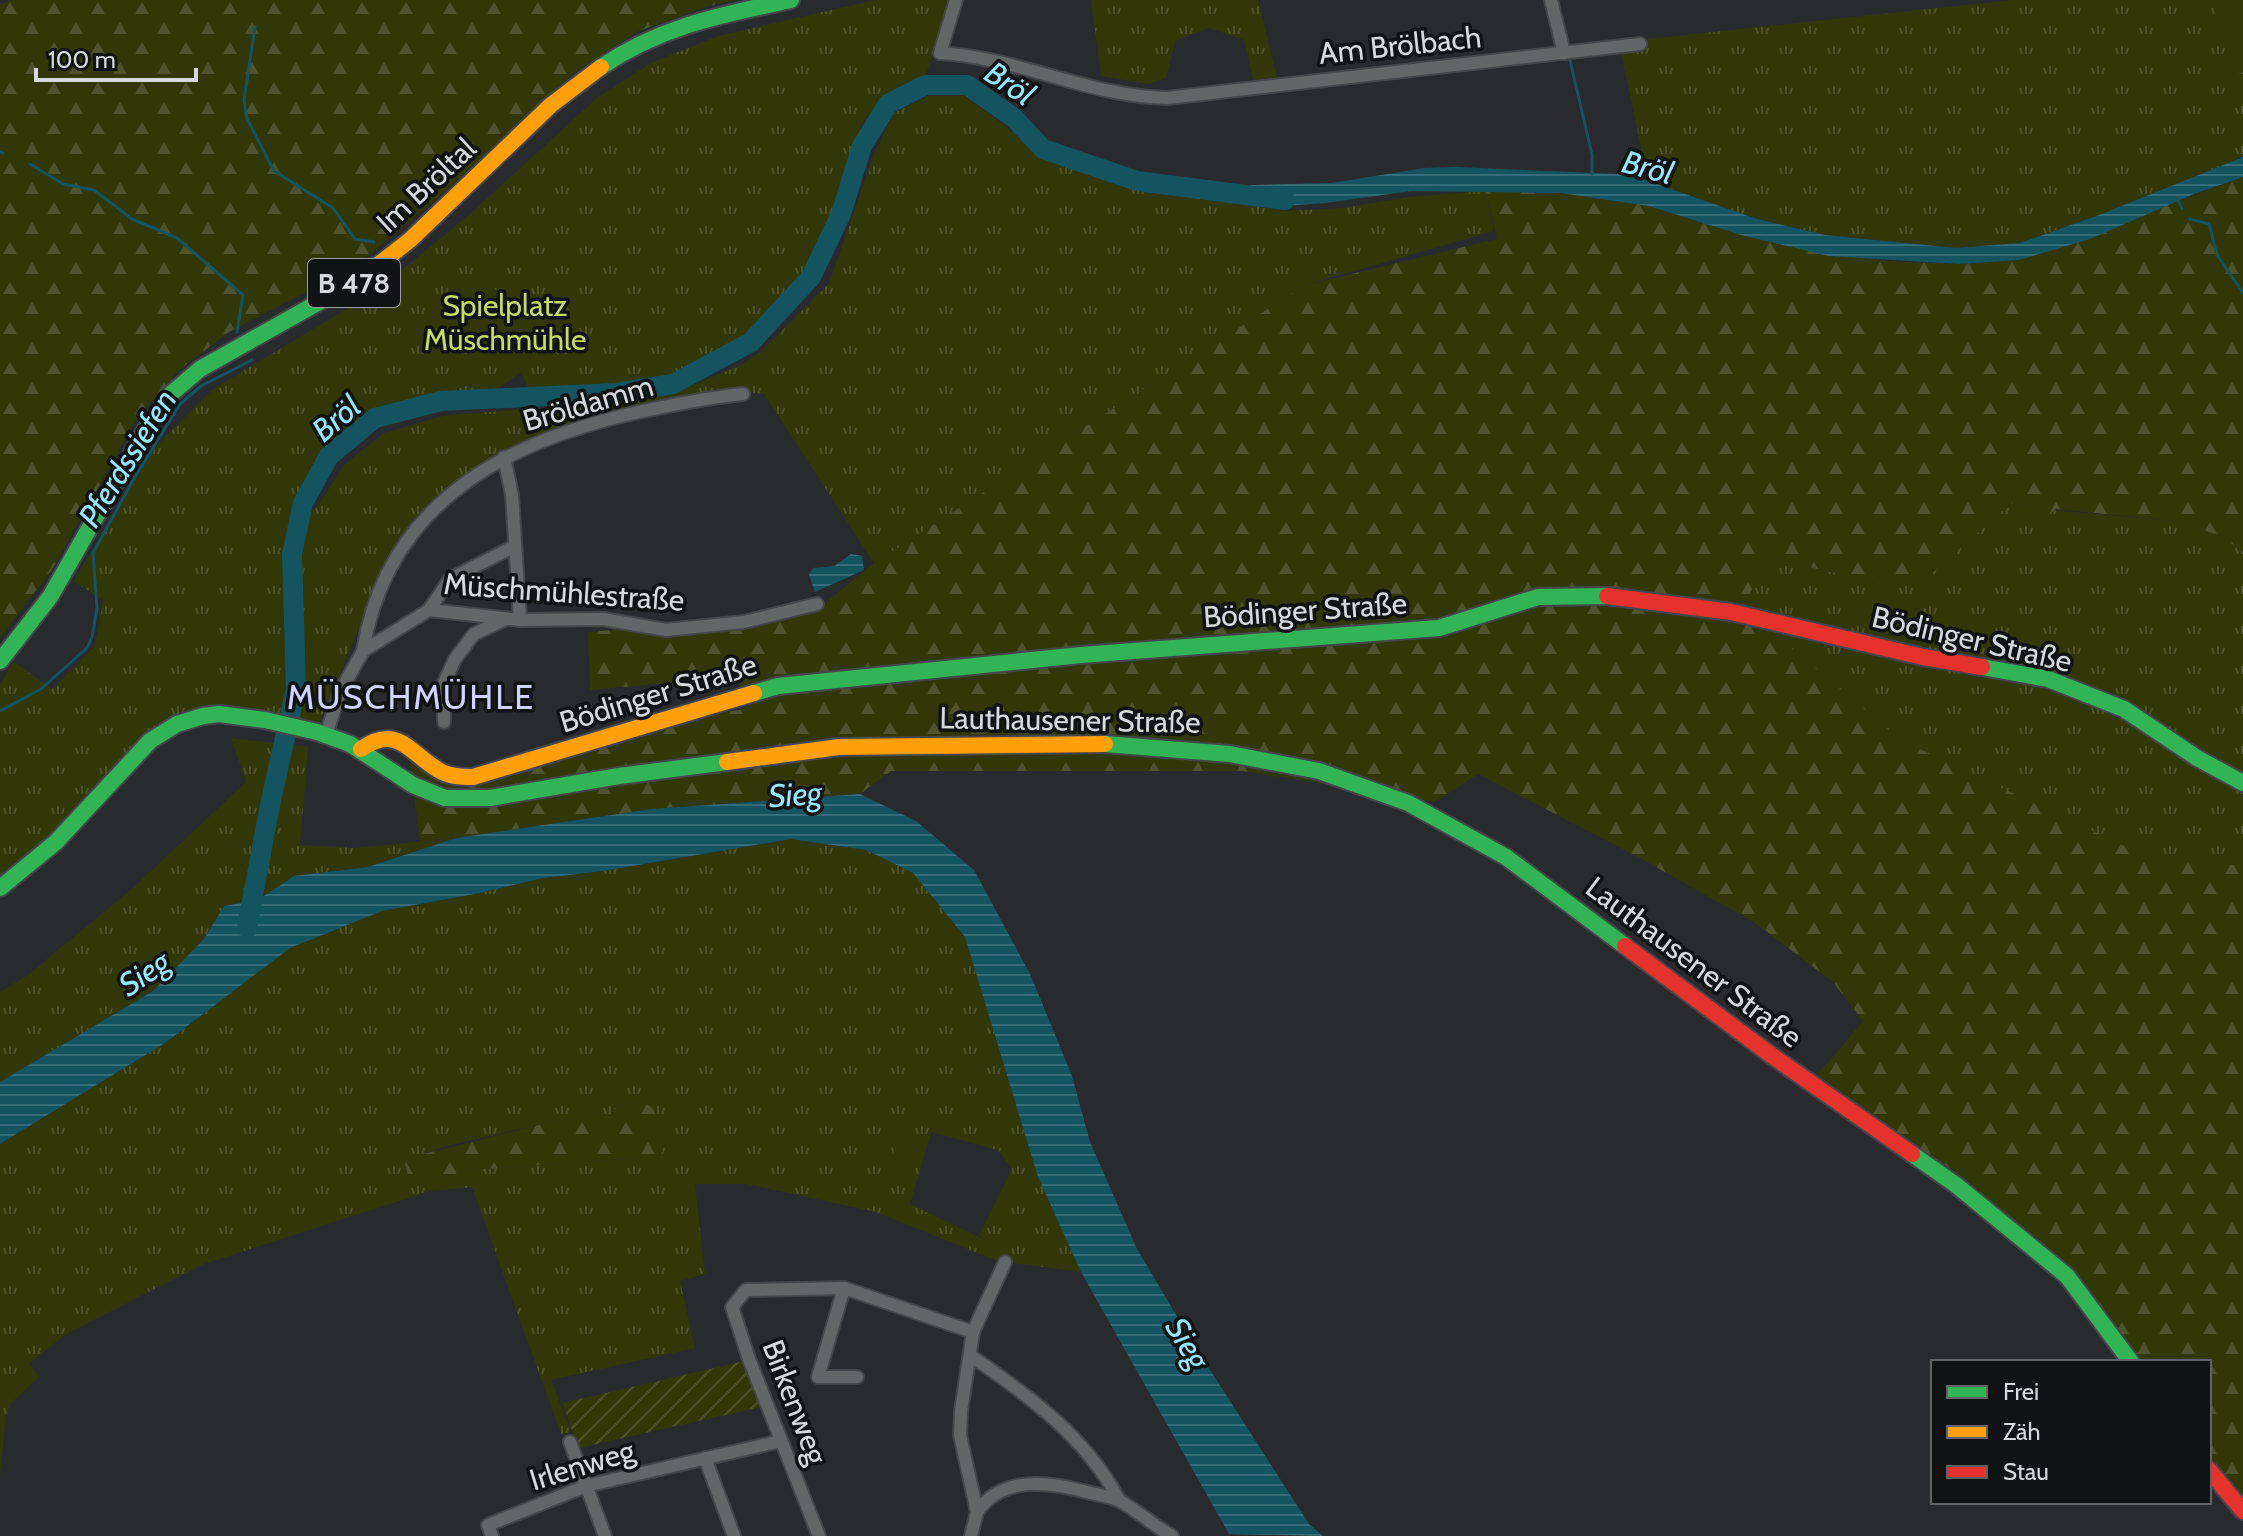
<svg xmlns="http://www.w3.org/2000/svg" width="2243" height="1536" viewBox="0 0 2243 1536" font-family="Cabin,sans-serif">
  <style>
    .grass { fill: url(#grass-tufts); fill-rule: evenodd }
    .forest { fill: url(#forest-firs) }
    .garden { fill: url(#garden-furrows) }
    .pitch { fill: #313707 }
    .water { fill: url(#water-rules) }
    .lines { fill: none; stroke-linecap: round; stroke-linejoin: round }
    .stream { stroke: #145461; stroke-width: 3 }
    .river { stroke: #145461; stroke-width: 20 }
    .street-casing { stroke: #454649; stroke-width: 16 }
    .fast-casing { stroke: #454649; stroke-width: 20 }
    .slow-casing { stroke: #454649; stroke-width: 20 }
    .jam-casing { stroke: #454649; stroke-width: 20 }
    .street { stroke: #646567; stroke-width: 12 }
    .fast { stroke: #30b455; stroke-width: 16 }
    .slow { stroke: #ff9f0a; stroke-width: 16 }
    .jam { stroke: #e5322d; stroke-width: 16 }
    .labels { text-anchor: middle; dominant-baseline: central; stroke-width: 7; stroke-linejoin: round; paint-order: stroke }
    .shield { fill: #111214; stroke: #9c9da0; stroke-width: 2 }
    .shield-label { font-size: 28px; font-weight: bold; fill: #d8d9dc }
    .street-label { font-size: 30px; fill: #d8d9dc; stroke: #111214 }
    .park-label { font-size: 30px; fill: #c7da64; stroke: #111214 }
    .water-label { font-size: 32px; font-style: italic; fill: #93e9fd; stroke: #111214 }
    .quarter-label { font-size: 34px; letter-spacing: 2px; fill: #d1d3fe; stroke: #111214 }
  </style>
  <defs>
    <pattern id="grass-tufts" width="24" height="20" patternUnits="userSpaceOnUse" patternTransform="scale(2)"><rect width="24" height="20" fill="#313707"/><path d="M3 7l-1-3M5 7V3M7 7l1-3M15 17l-1-3M17 17v-4M19 17l1-3" fill="none" stroke="#4e532b"/></pattern>
    <pattern id="forest-firs" width="22" height="20" patternUnits="userSpaceOnUse" patternTransform="scale(2)"><rect width="22" height="20" fill="#313707"/><path d="M5 1l3.5 6h-7zM16 11l3.5 6h-7z" fill="#4e532b"/></pattern>
    <pattern id="garden-furrows" width="10" height="10" patternUnits="userSpaceOnUse" patternTransform="scale(2)"><rect width="10" height="10" fill="#313707"/><path d="M-1 1l2-2M0 10L10 0M9 11l2-2" fill="none" stroke="#4e532b"/></pattern>
    <pattern id="water-rules" width="6" height="5" patternUnits="userSpaceOnUse" patternTransform="scale(2)"><rect width="6" height="5" fill="#145461"/><path d="M0 2.5h6" fill="none" stroke="#356c77"/></pattern>
  </defs>
  <rect width="100%" height="100%" fill="#282a2d"/>
  <!-- grass -->
  <g class="grass">
    <path d="M875 0H952L925 77 886 96 863 121 833 215 807 275 750 337 673 380 530 392 521 372 499 388V394L443 396 374 416 325 453 298 501 291 524 317 507 345 464 384 433 447 415 619 403 676 392 741 365 761 352 829 283 874 155 894 113 927 96H964L1004 125 1040 158 1135 186 1285 211 1342 208 1409 197 1485 191 1494 231 1305 285 874 563 764 394 739 392 513 449 398 546 381 576 319 723 266 711 213 709 179 719 42 847 0 880V684L14 662 52 689 95 646 103 600 73 581 157 445 213 389 375 292 469 215 597 98 651 63 718 36Z"/>
    <path d="M1091 0H1258L1278 82 1254 84 1244 40 1209 28 1175 41 1166 78 1148 84 1101 76Z"/>
    <path d="M2013 0H2243V157L2099 215 2020 243 1956 248 1825 235 1757 219 1648 181 1619 42Z"/>
    <path d="M2011 503 2029 508 2174 521 2221 536 2243 552V1139L2209 1362 2089 1286 1815 1076 1865 1023 1742 607 1770 558 1878 583H1920Z"/>
    <path d="M231 738 308 747 300 845 355 848 456 838 368 867 294 876 258 900 224 906 204 939 153 991 0 1082V992L28 975 134 887 246 782Z"/>
    <path d="M791 839 866 850 913 873 965 937 1038 1177 1081 1272 997 1261 876 1212 747 1184H695L705 1274 680 1281 695 1348 551 1380 571 1432 561 1434 472 1187 430 1191 204 1264 68 1333 29 1363 39 1377 11 1403 6 1416 0 1476V1144L165 1043 290 947 382 911 480 893 543 878 603 871ZM640 1101 652 1107 653 1157 471 1170 426 1181 404 1160 452 1145 550 1122 610 1113 623 1104ZM931 1132 998 1150 1012 1169 979 1235 985 1240 910 1204Z"/>
  </g>
  <!-- forest -->
  <g class="forest">
    <path d="M14 0H736L708 6 639 31 579 69 444 192 355 267 229 332 179 370 138 417 51 571 0 638V4Z"/>
    <path d="M2243 177V552L2221 536 2174 521 2056 509 2037 525 2029 508 2011 503 1921 583H1878L1770 558 1742 607 1901 740 2145 856 2243 866V1503L2209 1459V1362H2135L2067 1275 1817 1076 1863 1021 1833 982 1754 922 1638 857 1478 774 1435 802 1243 771H891L860 794 652 809 456 838 420 841 409 758 441 781 466 788 720 713 745 709 738 677 590 690 588 632 700 623 818 609 874 563 1305 285 1497 239 1485 191 1560 193 1603 198 1649 206 1741 235 1885 261 1959 264 2019 260Z"/>
    <path d="M640 1101 652 1107 663 1152 653 1157 471 1170 426 1181 408 1176 404 1159 550 1122 610 1113 623 1104Z"/>
  </g>
  <!-- garden -->
  <path class="garden" d="M744 1361 761 1407 579 1448 562 1403Z"/>
  <!-- pitch -->
  <g class="pitch">
    <path d="M2211 0H2243V72L2234 75Z"/>
    <path d="M485 276 542 347 510 372 453 301Z"/>
    <path d="M896 1141 921 1144 911 1185 887 1179Z"/>
  </g>
  <!-- water -->
  <g class="water">
    <path d="M2243 157V177L2194 194 2090 239 2019 260 1959 264 1829 256 1741 235 1649 206 1560 193 1411 191 1326 203 1267 207 1249 185 1331 183 1425 168 1456 167 1620 174 1648 181 1757 219 1825 235 1956 248 2020 243 2099 215Z"/>
    <path d="M851 554 862 556 864 570 815 592 809 575 813 568 834 566Z"/>
    <path d="M860 794 916 821 974 870 1031 976 1072 1076 1090 1142 1137 1249 1194 1345 1309 1524 1323 1536 1229 1534 1081 1272 1038 1177 965 937 913 873 866 850 791 839 603 871 543 878 480 893 382 911 290 948 165 1043 0 1144V1082L153 991 204 939 224 906 258 900 294 876 368 867 456 838 652 809Z"/>
  </g>
  <g class="lines">
    <!-- stream -->
    <g class="stream">
      <path d="M255 27 244 100 247 119 274 171 333 208 355 239 374 242"/>
      <path d="M1570 60 1592 155V174"/>
      <path d="M0 152 3 153"/>
      <path d="M30 164 63 184 94 190 132 219 177 238 243 295 237 332"/>
      <path d="M2177 198 2182 209"/>
      <path d="M2190 219 2209 224 2217 255 2243 293"/>
      <path d="M0 711 41 689 87 648 92 637 97 608 93 553 132 482 180 404 201 386 252 360"/>
    </g>
    <!-- river -->
    <path class="river" d="M247 928 270 805 296 689 292 554 303 503 329 456 375 418 441 401 616 393 673 384 751 342 811 277 841 214 862 146 888 104 925 85H967L1014 118 1043 149 1137 181 1285 200"/>
    <!-- street casing -->
    <g class="street-casing">
      <g id="street">
        <path d="M956 0 940 53C1020 58 1087 96 1167 98L1640 44"/>
        <path d="M1551 0 1564 53"/>
        <path d="M504 457 512 495 520 620"/>
        <path d="M429 610 450 579 515 546"/>
        <path d="M363 651C388 495 519 435 658 408 687 402 714 397 743 394"/>
        <path d="M444 722V683L455 659 474 634 506 619"/>
        <path d="M326 735 340 692 363 651 429 610 520 620 603 619 666 630 744 622 817 604"/>
        <path d="M844 1288 818 1377H857"/>
        <path d="M971 1356C1028 1395 1086 1437 1119 1500"/>
        <path d="M570 1442 605 1536"/>
        <path d="M705 1458 734 1536"/>
        <path d="M977 1512C1003 1474 1052 1482 1091 1493 1100 1495 1112 1497 1120 1501 1138 1511 1154 1526 1172 1536"/>
        <path d="M492 1536 488 1525 586 1486 781 1441"/>
        <path d="M819 1536 749 1359 732 1307 746 1290 844 1288 973 1332"/>
        <path d="M971 1536 977 1512 960 1435 961 1411 973 1332 1005 1262"/>
      </g>
    </g>
    <!-- fast casing -->
    <g class="fast-casing">
      <g id="fast">
        <path d="M601 67C661 26 721 15 791 0"/>
        <path d="M0 661 50 597 146 429 172 393 200 369 360 279"/>
        <path d="M1982 667 2048 679 2124 709 2197 758 2243 783"/>
        <path d="M754 693 778 686 1081 655 1439 628 1538 597 1607 596"/>
        <path d="M1105 744 1230 754 1319 771 1408 803 1506 857 1625 946"/>
        <path d="M0 888 56 842 150 741 177 724 203 716 219 714 265 720 317 732 350 744 413 785 445 798H490L619 776 727 762"/>
        <path d="M1912 1154 1956 1185 2067 1276 2131 1362"/>
      </g>
    </g>
    <!-- slow casing -->
    <g class="slow-casing">
      <g id="slow">
        <path d="M360 279 410 240 551 105 601 67"/>
        <path d="M361 749C399 722 411 756 442 772 452 777 463 777 473 777L754 693"/>
        <path d="M727 762 839 747 1105 744"/>
      </g>
    </g>
    <!-- jam casing -->
    <g class="jam-casing">
      <g id="jam">
        <path d="M1607 596 1731 612 1923 657 1982 667"/>
        <path d="M1625 946 1771 1055 1912 1154"/>
        <path d="M2209 1470 2243 1511"/>
      </g>
    </g>
    <!-- street -->
    <use href="#street" class="street"/>
    <!-- fast -->
    <use href="#fast" class="fast"/>
    <!-- slow -->
    <use href="#slow" class="slow"/>
    <!-- jam -->
    <use href="#jam" class="jam"/>
  </g>
  <g class="labels">
    <!-- shield labels -->
    <rect class="shield" x="308" y="259" width="92" height="48" rx="6"/>
    <g class="shield-label">
      <text x="354" y="283">B 478</text>
    </g>
    <!-- street labels -->
    <g class="street-label">
      <text transform="translate(1400 45) rotate(-6)">Am Brölbach</text>
      <text transform="translate(426 185) rotate(-43)">Im Bröltal</text>
      <text transform="translate(588 403) rotate(-16)">Bröldamm</text>
      <text transform="translate(564 592) rotate(4)">Müschmühlestraße</text>
      <text transform="translate(1305 610) rotate(-4)">Bödinger Straße</text>
      <text transform="translate(1972 639) rotate(13)">Bödinger Straße</text>
      <text transform="translate(658 693) rotate(-17)">Bödinger Straße</text>
      <text transform="translate(1070 720) rotate(1)">Lauthausener Straße</text>
      <text transform="translate(1694 962) rotate(37)">Lauthausener Straße</text>
      <text transform="translate(795 1402) rotate(69)">Birkenweg</text>
      <text transform="translate(582 1465) rotate(-17)">Irlenweg</text>
    </g>
    <!-- park labels -->
    <g class="park-label">
      <text x="505" y="305">Spielplatz<tspan x="505" dy="34">Müschmühle</tspan></text>
    </g>
    <!-- water labels -->
    <g class="water-label">
      <text transform="translate(1010 83) rotate(34)">Bröl</text>
      <text transform="translate(1648 167) rotate(15)">Bröl</text>
      <text transform="translate(336 418) rotate(-40)">Bröl</text>
      <text transform="translate(127 458) rotate(-58)">Pferdssiefen</text>
      <text transform="translate(795 794) rotate(-4)">Sieg</text>
      <text transform="translate(144 973) rotate(-34)">Sieg</text>
      <text transform="translate(1188 1343) rotate(59)">Sieg</text>
    </g>
    <!-- quarter labels -->
    <g class="quarter-label">
      <text x="411" y="697">MÜSCHMÜHLE</text>
    </g>
  </g>
  <!-- legend -->
  <rect x="1931" y="1360" width="280" height="144" fill="#111214" stroke="#616264" stroke-width="2"/>
  <rect x="1947" y="1386" width="40" height="12" fill="#30b455" stroke="#616264" stroke-width="2"/>
  <text x="2003" y="1400" font-size="24" fill="#d8d9dc">Frei</text>
  <rect x="1947" y="1426" width="40" height="12" fill="#ff9f0a" stroke="#616264" stroke-width="2"/>
  <text x="2003" y="1440" font-size="24" fill="#d8d9dc">Zäh</text>
  <rect x="1947" y="1466" width="40" height="12" fill="#e5322d" stroke="#616264" stroke-width="2"/>
  <text x="2003" y="1480" font-size="24" fill="#d8d9dc">Stau</text>
  <!-- scale -->
  <path d="M36 68v12h160v-12" fill="none" stroke="#d8d9dc" stroke-width="4"/>
  <text x="48" y="68" font-size="24" fill="#d8d9dc" stroke="#111214" stroke-width="6" paint-order="stroke">100 m</text>
</svg>
